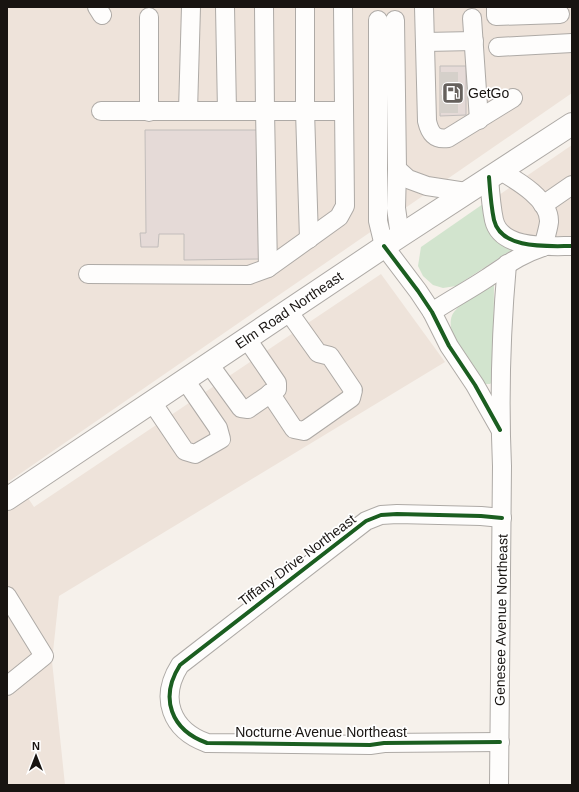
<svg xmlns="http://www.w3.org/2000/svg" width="579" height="792" viewBox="0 0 579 792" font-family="Helvetica,sans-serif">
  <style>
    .built { fill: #eee3da }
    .green { fill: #d2e4ce }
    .building { fill: #e5dad7; stroke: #c2bdbb }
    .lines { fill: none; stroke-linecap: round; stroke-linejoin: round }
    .minor-tunnel { stroke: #d5d0ca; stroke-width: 18; stroke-dasharray: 18 9; stroke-linecap: butt }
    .minor-casing { stroke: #aeaaa6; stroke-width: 20 }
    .major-casing { stroke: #aeaaa6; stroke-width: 24 }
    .minor { stroke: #fefdfc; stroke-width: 18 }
    .major { stroke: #fefdfc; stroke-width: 22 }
    .cycleway-casing { stroke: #fff; stroke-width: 6 }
    .cycleway { stroke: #1b5e20; stroke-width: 4 }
    .labels { text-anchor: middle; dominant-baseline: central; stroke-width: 3.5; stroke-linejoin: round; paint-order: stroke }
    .poi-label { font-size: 14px; fill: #181411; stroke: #fff; text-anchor: start }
    .street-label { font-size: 14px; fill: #181411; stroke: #fff }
  </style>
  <rect width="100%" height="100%" fill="#f6f1eb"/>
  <!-- built -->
  <g class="built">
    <path d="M7 7H572V93L8 482 22 489 34 507 381 274 445 362 59 596 52 661 65 785H7Z"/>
    <path d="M572 145V236L522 237 506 227 500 213 499 195Z"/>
  </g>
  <!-- green -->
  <g class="green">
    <path d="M483 204 513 249 456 286 443 288 433 285 423 276 418 266 421 247Z"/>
    <path d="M494 283 493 381 490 384H485C474 368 440 331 454 312 462 301 482 291 494 283Z"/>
  </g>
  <!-- building -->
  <g class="building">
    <path d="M440 66H466V115L440 116Z"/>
    <path d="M145 130H258L259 259 184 260V234H159L158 247H141L140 233H146Z"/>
  </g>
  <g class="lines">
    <!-- minor-tunnel -->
    <g class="minor-tunnel">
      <path d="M440 81H466"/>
      <path d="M440 104H466"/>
    </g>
    <!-- minor casing -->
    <g class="minor-casing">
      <g id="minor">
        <path d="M97 7 102 15"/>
        <path d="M225 7 227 111"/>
        <path d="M264 7 265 111 268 268"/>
        <path d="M305 7V111L309 239"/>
        <path d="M424 7 427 121C430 134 435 140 448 138L513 98"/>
        <path d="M496 7V16L560 14"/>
        <path d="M149 17V112"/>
        <path d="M472 18 479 120"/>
        <path d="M378 20V221L384 246 418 291 432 312 449 346 475 385 500 429"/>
        <path d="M395 20 397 169 408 179 427 186 466 192"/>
        <path d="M425 42 474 41"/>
        <path d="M498 47 572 43"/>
        <path d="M101 111H344"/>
        <path d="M188 111 191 7"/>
        <path d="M397 169 396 208 400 236"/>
        <path d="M499 170C516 180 550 199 549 222 548 230 545 239 543 247"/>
        <path d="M489 177C490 191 491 206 494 220 501 250 548 246 572 246"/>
        <path d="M543 205 572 185"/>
        <path d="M88 274 249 275 268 268 339 217 345 206 343 7"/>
        <path d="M432 312C450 300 469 290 487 278 507 265 519 255 543 247"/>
        <path d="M209 364 241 408 248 409 277 389V383L247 339"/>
        <path d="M270 393 294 429 304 431 351 398 353 390 330 356 318 353 288 311"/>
        <path d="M152 402 185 451 195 454 221 439 218 428 185 380"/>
        <path d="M7 596 44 656 7 686"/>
        <path d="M500 742 384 743 370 745 207 743C171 730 159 698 180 665L366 521 381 515 397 514 481 516 502 518"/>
        <path d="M499 785 502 466C499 399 501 331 507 264"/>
      </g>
    </g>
    <!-- major casing -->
    <g class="major-casing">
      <path id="major" d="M7 499 400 236 572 124"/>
    </g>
    <!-- minor -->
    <use href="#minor" class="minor"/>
    <!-- major -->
    <use href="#major" class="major"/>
    <!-- cycleway casing -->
    <g class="cycleway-casing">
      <g id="cycleway">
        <path d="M489 177C490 191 491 206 494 220 501 250 548 246 572 246"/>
        <path d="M384 246 418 291 432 312 449 346 475 385 500 430"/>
        <path d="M500 742 384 743 370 745 207 743C171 730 159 698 180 665L366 521 381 515 397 514 481 516 502 518"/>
      </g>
    </g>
    <!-- cycleway -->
    <use href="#cycleway" class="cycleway"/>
  </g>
  <!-- icons -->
  <defs>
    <g id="fuel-square" transform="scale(1.15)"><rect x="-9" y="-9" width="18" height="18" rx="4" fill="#66615d" stroke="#fff"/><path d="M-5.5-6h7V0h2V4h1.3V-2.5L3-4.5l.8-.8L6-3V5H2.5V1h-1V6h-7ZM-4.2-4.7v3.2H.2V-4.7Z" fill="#fff"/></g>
  </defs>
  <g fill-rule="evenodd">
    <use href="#fuel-square" x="453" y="93"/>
  </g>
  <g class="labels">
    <!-- poi labels -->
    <g class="poi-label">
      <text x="468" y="93">GetGo</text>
    </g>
    <!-- street labels -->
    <g class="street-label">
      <text transform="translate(289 310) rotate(-34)">Elm Road Northeast</text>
      <text transform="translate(297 560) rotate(-37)">Tiffany Drive Northeast</text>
      <text transform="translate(501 620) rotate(-89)">Genesee Avenue Northeast</text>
      <text x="321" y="732">Nocturne Avenue Northeast</text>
    </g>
  </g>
  <!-- border -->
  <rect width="579" height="792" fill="none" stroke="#181411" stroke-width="16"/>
  <!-- north arrow -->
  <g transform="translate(36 756)" stroke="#ffffff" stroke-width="3" paint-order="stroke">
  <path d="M0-3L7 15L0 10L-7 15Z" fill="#181411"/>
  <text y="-6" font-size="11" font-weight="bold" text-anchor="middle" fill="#181411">N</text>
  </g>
</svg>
